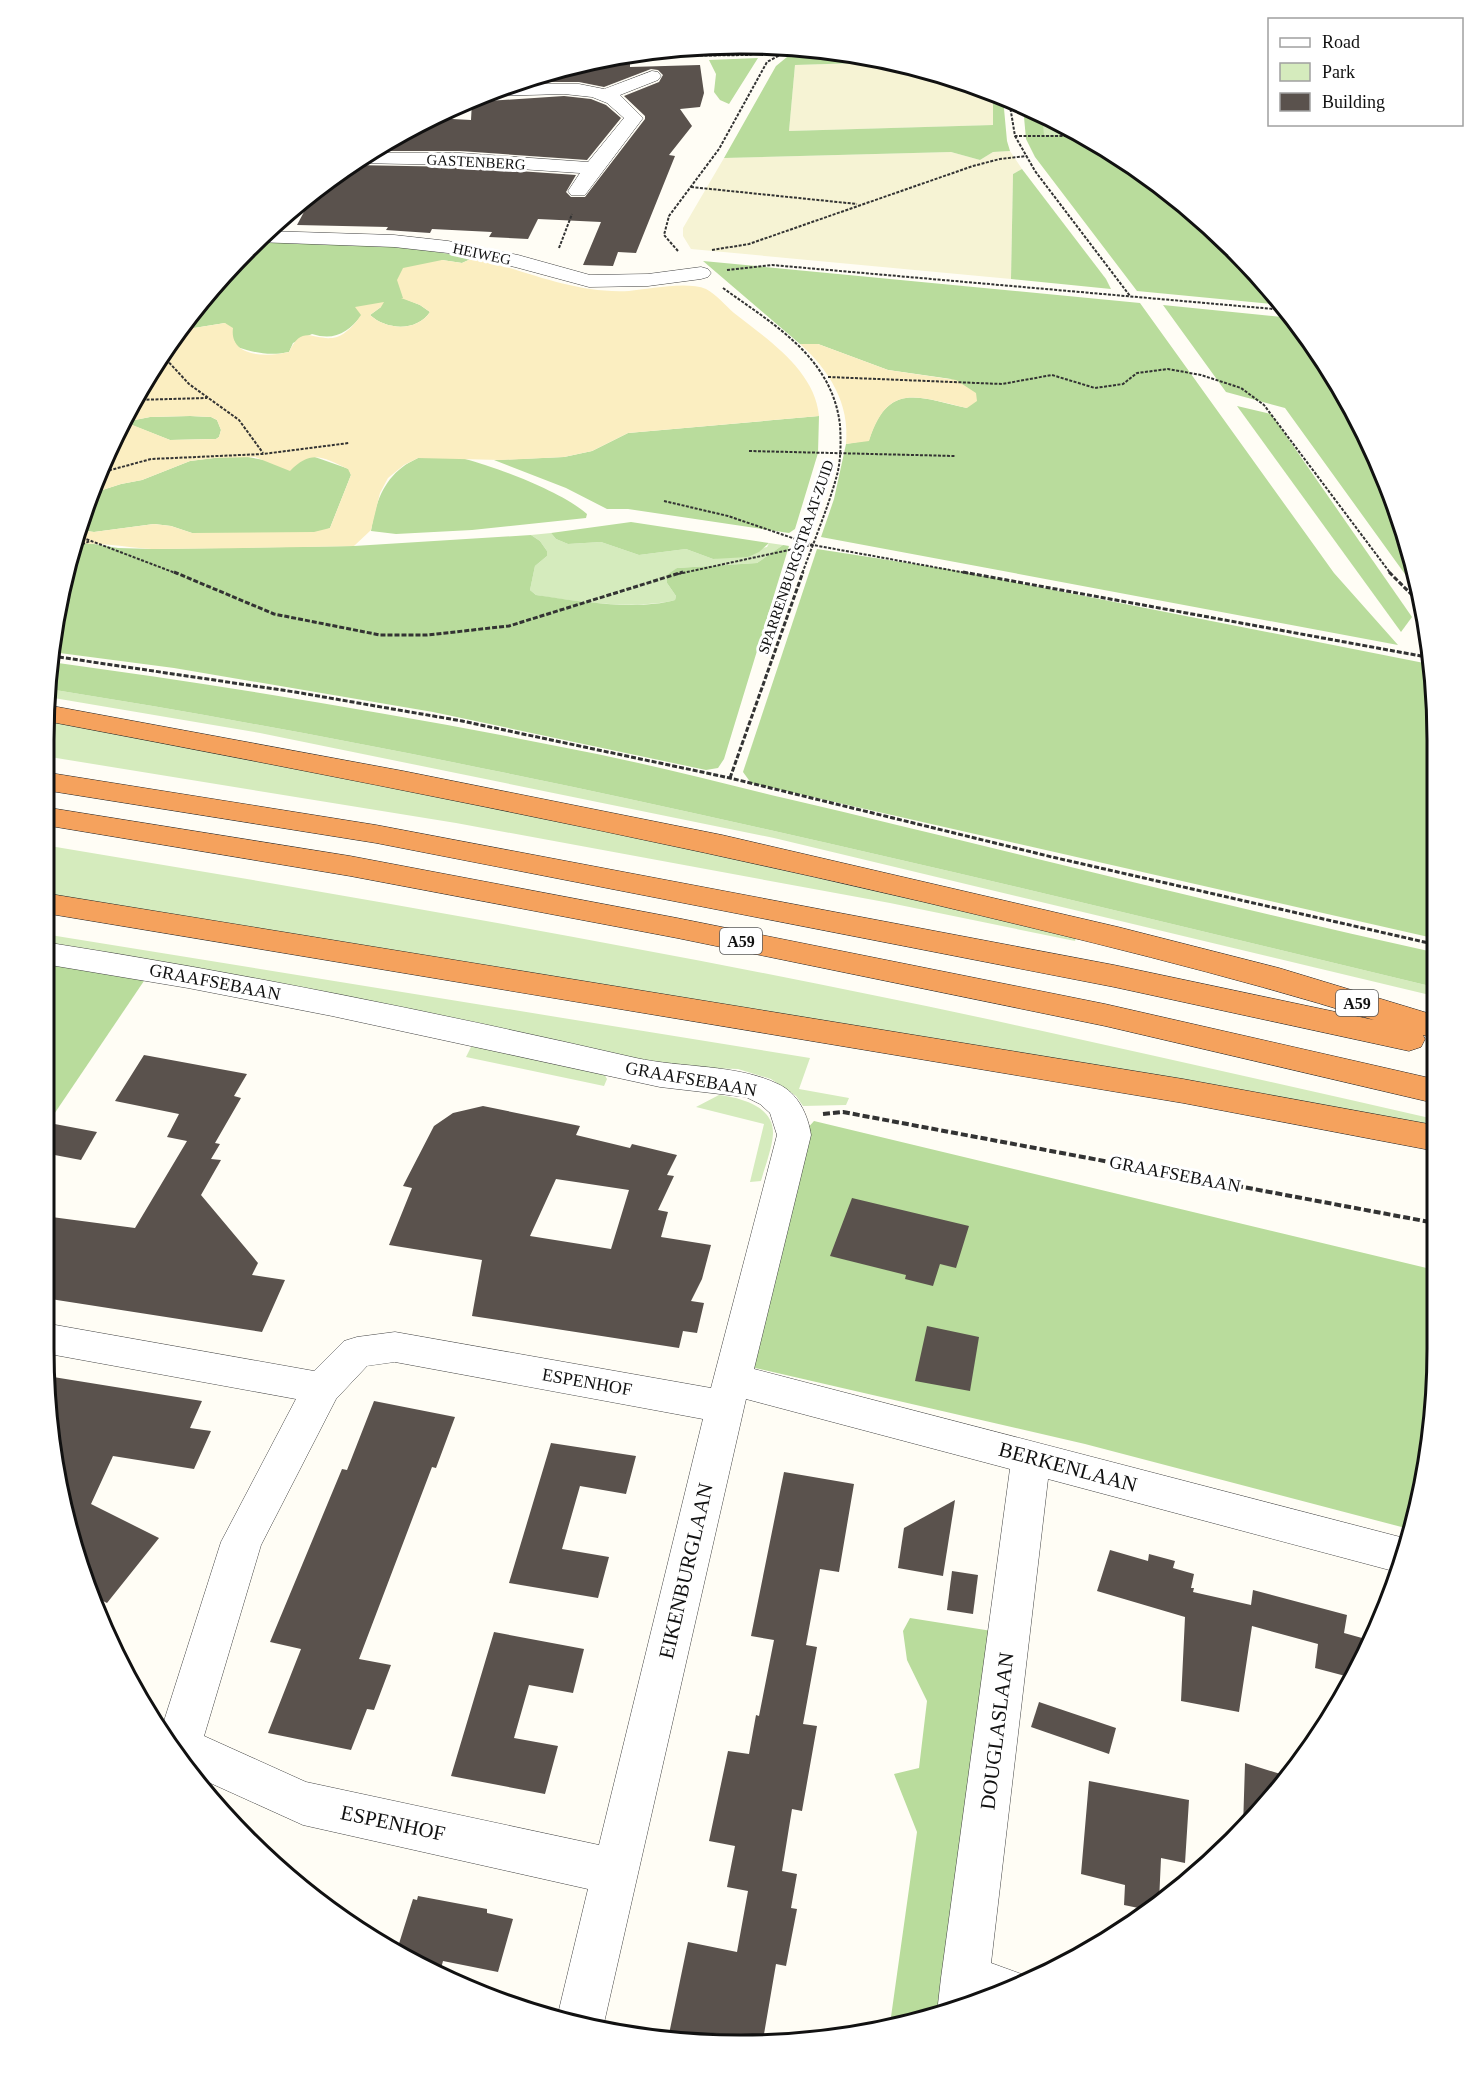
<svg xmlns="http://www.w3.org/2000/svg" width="1481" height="2089" viewBox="0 0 1481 2089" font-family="'Times New Roman',serif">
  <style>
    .farmland { fill: #f6f3d4 }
    .green { fill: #d5ebbd }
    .forest { fill: #b9dc9c }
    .sand { fill: #fbeec1; fill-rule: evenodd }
    .building { fill: #5a524d; fill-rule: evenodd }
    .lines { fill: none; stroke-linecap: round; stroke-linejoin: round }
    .minor-casing { stroke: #444; stroke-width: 1 }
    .motorway-casing { stroke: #222; stroke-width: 1 }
    .path-far2 { stroke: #333; stroke-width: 2; stroke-dasharray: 3 1.5; stroke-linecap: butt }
    .path-far1 { stroke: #333; stroke-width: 3; stroke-dasharray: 5 2; stroke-linecap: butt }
    .path { stroke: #333; stroke-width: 4; stroke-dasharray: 7 3; stroke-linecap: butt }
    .minor { fill: #fff; fill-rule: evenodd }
    .motorway { fill: #f5a25d; fill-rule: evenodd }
    .labels { text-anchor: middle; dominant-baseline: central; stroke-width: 6; stroke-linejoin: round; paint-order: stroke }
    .far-street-label { font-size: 15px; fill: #111; stroke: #fff }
    .shield { fill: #fff; stroke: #585858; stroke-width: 1.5 }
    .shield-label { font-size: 16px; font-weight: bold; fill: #111 }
    .street-label { font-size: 18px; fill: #111; stroke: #fff }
    .near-street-label { font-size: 21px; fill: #111; stroke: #fff }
    .rim { fill: none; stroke: #111; stroke-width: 3 }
  </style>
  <rect width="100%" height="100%" fill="#fffdf5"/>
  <!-- farmland -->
  <g class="farmland">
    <path d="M892 62 921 67 993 95 994 125 789 131 795 65Z"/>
    <path d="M1010 151 1022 169 1013 174 1011 279 691 249 683 236V228L724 158 951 152 980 160 993 152Z"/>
  </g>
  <!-- green -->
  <g class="green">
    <path d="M1043 113 1080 135H1044Z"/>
    <path d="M551 533 556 539 568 544 601 542 639 555 686 549 713 559 767 547 769 543 783 545 757 563 677 568 667 583 676 596 675 600C636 610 576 602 536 595L530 590 535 566 547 556V551L540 541 531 535Z"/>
    <path d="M49 689C515 763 974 876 1434 987V996L774 838 260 733 48 697Z"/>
    <path d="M46 719 372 778 1077 936 1075 941 890 903 456 823 44 756Z"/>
    <path d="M44 845C376 900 709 958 1038 1030 1170 1059 1302 1089 1434 1119V1126L1200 1084 44 896Z"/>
    <path d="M44 934 810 1058 799 1089 849 1098 846 1105 803 1106 796 1096 771 1079 738 1069 673 1067 320 991 44 944Z"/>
    <path d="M478 1045 604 1074 607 1079 604 1086 466 1057 471 1047Z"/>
    <path d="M719 1095C741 1098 774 1106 773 1134 772 1149 765 1166 761 1181L750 1182 764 1124 696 1107Z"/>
  </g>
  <!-- forest -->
  <g class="forest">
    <path d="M756 46 751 52 746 53 620 56 648 50Z"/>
    <path d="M850 56 892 62 795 65 789 131 993 125V94L1003 98 1007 141 1010 151 993 152 980 160 951 152 724 158 776 66 787 57Z"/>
    <path d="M758 58 729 104 720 100 714 92 716 74 709 60Z"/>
    <path d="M1023 106 1043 113 1044 135H1080L1165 188 1265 281 1282 305 1137 291 1035 157 1026 139Z"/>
    <path d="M1022 169 1106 279 1111 289 1011 279 1013 174Z"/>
    <path d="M258 240 401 246 473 258 462 263 442 260 403 298 420 305 430 312C417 332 386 330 370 315L381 307H356L362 315C348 333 334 341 312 334L293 343 289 352C270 356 255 353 237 347L225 323 194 328 186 324 216 281Z"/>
    <path d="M703 261 1140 303 1334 573 1398 645 821 537 834 499 846 444 869 440C888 381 918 397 967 408L951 379 888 370 818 344H800Z"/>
    <path d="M1163 305 1291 318 1344 392 1384 473 1415 588 1285 408 1226 392Z"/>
    <path d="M1237 406 1271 414 1412 617 1401 632Z"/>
    <path d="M190 416 211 417 217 420 221 430 219 437 216 439 170 440 124 422 150 417Z"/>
    <path d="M819 416 818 453 795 529 789 533 628 509H607L566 488 494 460 564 457 592 451 628 433Z"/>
    <path d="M237 455 264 460H300L312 456 349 469 351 475 330 528 324 531 308 533H192L171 526 154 524 94 532 79 530 90 494 121 484 142 480 190 461Z"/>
    <path d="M418 458C433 458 451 455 465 459 499 468 562 492 587 514L586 518 472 530 396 534 371 531C376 497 387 472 418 458Z"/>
    <path d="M631 522 769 543 759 552 748 557 713 559 686 549 639 555 601 542 568 544 556 539 551 533Z"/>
    <path d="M531 535 540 541 547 551V556L535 566 530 590 536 595C576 601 636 611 675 600L676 596 667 583V575L677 568 757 563 783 545 789 546 724 759 718 768 706 770 433 712 174 668 52 652 57 604 77 544 88 543 118 548 153 549 354 546Z"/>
    <path d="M817 549 953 570 1424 663 1432 676 1433 938 751 783 743 772Z"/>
    <path d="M51 662C234 687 416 717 597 754 660 767 722 783 784 798 1001 849 1216 904 1433 952L1434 987C974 876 515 763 49 689Z"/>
    <path d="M44 959 148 975 44 1129Z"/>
    <path d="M814 1121 1435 1270 1436 1394 1413 1530 1085 1444 751 1367 806 1130Z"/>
    <path d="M910 1618 998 1632 943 2010 890 2024 917 1832 894 1774 919 1768 927 1701 907 1660 903 1631Z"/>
  </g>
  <!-- sand -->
  <g class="sand">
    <path d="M473 258C525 270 573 294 629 291 649 289 687 281 706 289 716 294 726 306 734 313 767 339 815 370 819 416L628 433 592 451 564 457 501 460 418 458 404 465 388 478 380 493 371 530 354 546C287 547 220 549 152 549 127 548 99 541 75 545L79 530 94 532 154 524 171 526 192 533 314 532 330 528 351 475 348 469C323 457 311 449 290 471L255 457 215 458 190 461 142 480 121 484 90 494 102 462 114 456 109 449 137 392 186 324 194 328 225 323 233 328C229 358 268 357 289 352 303 322 315 343 337 337 346 334 356 323 361 315L355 307 384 302 381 307 370 315C386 330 417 332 430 312L420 305 401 298H403L397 280 403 268 442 260 462 263ZM190 416 211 417 217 420 221 430 219 437 216 439 170 440 125 422 150 417Z"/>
    <path d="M800 344H818L888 370 956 380 976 393 977 401 967 408C918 397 888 381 869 441L846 444C850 403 829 370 800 344Z"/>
  </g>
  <!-- building -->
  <g class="building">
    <path d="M630 64V67L700 65 704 93 700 107 680 109 692 126 669 155 675 156 636 253 618 252 613 266 583 265 601 222 538 219 528 239 489 237 492 232 432 229 430 233 386 230 388 227 297 225 314 193 353 165 460 167 576 175 566 192 571 197H585L645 119V116L624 96 659 82 663 75 658 70 651 69 604 87 579 82H528V78L564 72 569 68 585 65Z"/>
    <path d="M564 96 591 99 606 105 621 118 587 160 460 151H373L392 137 434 118 471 120 472 102Z"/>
    <path d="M144 1055 247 1074 234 1096 241 1098 215 1143 220 1144 211 1159 221 1160 201 1195 258 1263 252 1275 285 1280 262 1332 44 1298V1216L135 1228 187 1141 167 1137 179 1114 115 1101Z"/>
    <path d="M483 1106 580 1126 576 1135 630 1148 632 1144 677 1155 667 1175 674 1176 658 1210 668 1212 661 1237 711 1245 702 1279 691 1301 704 1303 697 1333 683 1331 679 1348 472 1316 482 1260 389 1245 412 1188 403 1186 434 1126 453 1113ZM556 1179 629 1190 611 1249 530 1236Z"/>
    <path d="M44 1122 97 1132 81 1160 44 1153Z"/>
    <path d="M852 1198 969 1226 956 1268 940 1264 933 1286 905 1279 906 1275 830 1256Z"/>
    <path d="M927 1326 979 1337 970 1391 915 1381Z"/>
    <path d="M47 1376 202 1401 190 1428 211 1431 194 1469 113 1456 91 1504 159 1538 107 1603 89 1594 67 1529Z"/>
    <path d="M374 1401 455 1417 436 1468 432 1467 359 1659 391 1665 374 1710 367 1709 351 1750 268 1733 301 1649 270 1642 342 1469 347 1470Z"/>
    <path d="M551 1443 636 1456 626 1494 580 1486 562 1549 609 1557 598 1598 509 1583Z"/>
    <path d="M784 1472 854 1484 839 1572 820 1569 806 1645 817 1647 803 1724 817 1726 802 1811 792 1809 782 1871 797 1874 791 1908 797 1909 786 1966 776 1964 763 2040 668 2039 688 1942 737 1952 748 1891 727 1887 735 1846 709 1841 728 1751 749 1754 756 1715 759 1716 774 1640 751 1636Z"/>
    <path d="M955 1500 943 1576 898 1568 904 1528Z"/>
    <path d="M1110 1550 1148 1561 1149 1554 1175 1561 1173 1568 1194 1574 1191 1588H1194L1193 1592 1251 1605 1253 1590 1347 1615 1344 1633 1362 1638 1359 1668 1353 1678 1315 1668 1318 1644 1252 1626 1239 1712 1181 1701 1185 1617 1097 1591Z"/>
    <path d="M952 1571 978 1575 973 1614 947 1610Z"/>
    <path d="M494 1632 584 1649 573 1693 529 1685 514 1738 558 1746 545 1794 451 1776Z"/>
    <path d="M1039 1702 1116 1728 1109 1754 1031 1727Z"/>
    <path d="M1245 1763 1290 1777 1243 1827Z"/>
    <path d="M1089 1781 1189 1800 1185 1863 1161 1858 1159 1902 1148 1910 1124 1905 1125 1885 1081 1874Z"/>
    <path d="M418 1896 487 1909V1913L513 1919 498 1972 443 1961 439 1976 397 1950 413 1899 417 1900Z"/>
  </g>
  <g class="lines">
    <!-- minor casing -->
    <g class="minor-casing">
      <g id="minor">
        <path d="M652 71 658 72 661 76 658 80 620 95 643 118 585 195H571L568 191 580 173 460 165 355 163 369 153H460L588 162 624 118 607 103 592 97 564 94 493 96 486 94 506 85 535 84H579L604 89Z"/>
        <path d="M266 231 394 235 448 241 518 255 590 275 648 274 701 267 708 269 711 273 708 277 701 279 648 286 589 287 515 267 448 253 394 247 256 242Z"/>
        <path d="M44 942C243 973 440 1013 636 1058 681 1068 737 1064 778 1084 798 1093 808 1115 811 1135L754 1369 1404 1538 1410 1540 1397 1572 1048 1479 991 1963 1024 1975 1027 1983 1008 1992 940 2010 938 2004 941 1978 1010 1469 746 1399 604 2023 602 2028 557 2018 588 1889 303 1825 197 1777 161 1735 155 1724 164 1721 221 1542 296 1399 44 1353V1323L314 1371 344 1341 357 1337 395 1332 711 1388 777 1135 770 1113 760 1104 746 1097 660 1087 332 1016 188 988 44 964ZM395 1362 703 1419 599 1845 306 1782 204 1736 261 1545 336 1399 367 1366Z"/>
      </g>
    </g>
    <!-- motorway casing -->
    <g class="motorway-casing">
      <g id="motorway">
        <path d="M47 705 403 771 722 835 1118 927 1279 968 1434 1015V1038L1423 1035 1425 1039 1421 1047 1409 1051 1114 987 376 843 44 790V772L376 825 1114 965 1374 1020C1226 974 1076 938 924 902 633 834 340 777 46 721Z"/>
        <path d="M44 807 350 856 677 918 1105 1004 1434 1079V1103L1105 1026 677 938 350 876 44 825Z"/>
        <path d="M44 893 1183 1079 1434 1125 1435 1151 1183 1103 44 913Z"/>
      </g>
    </g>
    <!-- path-far2 -->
    <g class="path-far2">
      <path d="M764 50 779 55"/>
      <path d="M664 56 749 55 760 53 769 46"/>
      <path d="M617 57H633"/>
      <path d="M1009 100 1015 136H1081"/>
      <path d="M1015 136 1035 171 1130 296"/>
      <path d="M691 187 857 204"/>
      <path d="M559 248 572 214"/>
      <path d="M712 250 749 244 973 166 1000 159 1027 156"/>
      <path d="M678 251 664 235 669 216 719 149 767 62 780 55 831 52"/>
      <path d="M727 270 772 265 1285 310"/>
      <path d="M723 288C774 325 832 357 840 425 841 441 841 460 837 475 828 508 814 541 802 574"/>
      <path d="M163 356 189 384 239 420 263 453"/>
      <path d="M828 377 1002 384 1052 375 1095 388 1123 384 1137 373 1168 369 1201 375 1241 388 1264 405 1391 574"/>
      <path d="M133 400 207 398"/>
      <path d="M749 451 955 456"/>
      <path d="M96 474 151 459 263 454 349 443"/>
      <path d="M664 501 728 516 813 545 972 574"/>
      <path d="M78 536 178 574"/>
      <path d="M74 548 90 541"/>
      <path d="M678 574 812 545"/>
    </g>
    <!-- path-far1 -->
    <g class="path-far1">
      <path d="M174 572 274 614 380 635H427L509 626 683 572"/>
      <path d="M963 572 1432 658"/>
      <path d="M1389 572 1419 602"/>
      <path d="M52 656 295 692 462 721 730 778 1052 857 1433 944"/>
      <path d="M730 778 803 572"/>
    </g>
    <!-- path -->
    <path class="path" d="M823 1114 843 1112 1435 1223"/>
    <!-- minor -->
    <use href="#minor" class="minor"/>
    <!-- motorway -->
    <use href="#motorway" class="motorway"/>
  </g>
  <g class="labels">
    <!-- far-street labels -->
    <g class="far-street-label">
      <text transform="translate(476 162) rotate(3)">GASTENBERG</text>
      <text transform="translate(482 254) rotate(12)">HEIWEG</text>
      <text transform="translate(796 557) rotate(-71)">SPARRENBURGSTRAAT-ZUID</text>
    </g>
    <!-- shield labels -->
    <g class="shield">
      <rect x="720" y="928" width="42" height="26" rx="4.5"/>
      <rect x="1336" y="990" width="42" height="26" rx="4.5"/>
    </g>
    <g class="shield-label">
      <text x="741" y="941">A59</text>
      <text x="1357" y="1003">A59</text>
    </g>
    <!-- street labels -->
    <g class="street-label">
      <text transform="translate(215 982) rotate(11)">GRAAFSEBAAN</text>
      <text transform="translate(691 1079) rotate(10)">GRAAFSEBAAN</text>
      <text transform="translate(1175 1174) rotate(11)">GRAAFSEBAAN</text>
      <text transform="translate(587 1382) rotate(10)">ESPENHOF</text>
    </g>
    <!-- near-street labels -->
    <g class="near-street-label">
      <text transform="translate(1068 1467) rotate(15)">BERKENLAAN</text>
      <text transform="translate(686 1571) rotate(-77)">EIKENBURGLAAN</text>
      <text transform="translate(997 1731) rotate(-83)">DOUGLASLAAN</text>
      <text transform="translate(393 1823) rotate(12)">ESPENHOF</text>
    </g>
  </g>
  <!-- crop -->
  <path d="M0 0H1481V2089H0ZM740 54H741A686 686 0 0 1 1427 740V1349A686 686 0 0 1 741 2035H740A686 686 0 0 1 54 1349V740A686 686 0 0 1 740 54Z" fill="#fff" fill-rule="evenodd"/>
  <path class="rim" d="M740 54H741A686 686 0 0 1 1427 740V1349A686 686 0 0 1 741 2035H740A686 686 0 0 1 54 1349V740A686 686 0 0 1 740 54Z"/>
  <!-- legend -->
  <rect x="1268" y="18" width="195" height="108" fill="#ffffff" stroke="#a0a0a0" stroke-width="1.5"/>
  <rect x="1280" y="38" width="30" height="9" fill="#ffffff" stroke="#a0a0a0" stroke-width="1.5"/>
  <text x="1322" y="48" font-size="18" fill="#111111">Road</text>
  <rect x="1280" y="63" width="30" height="18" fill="#d5ebbd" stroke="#a0a0a0" stroke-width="1.5"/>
  <text x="1322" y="78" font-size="18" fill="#111111">Park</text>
  <rect x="1280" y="93" width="30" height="18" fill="#5a524d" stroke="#a0a0a0" stroke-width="1.5"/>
  <text x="1322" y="108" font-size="18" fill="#111111">Building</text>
</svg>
